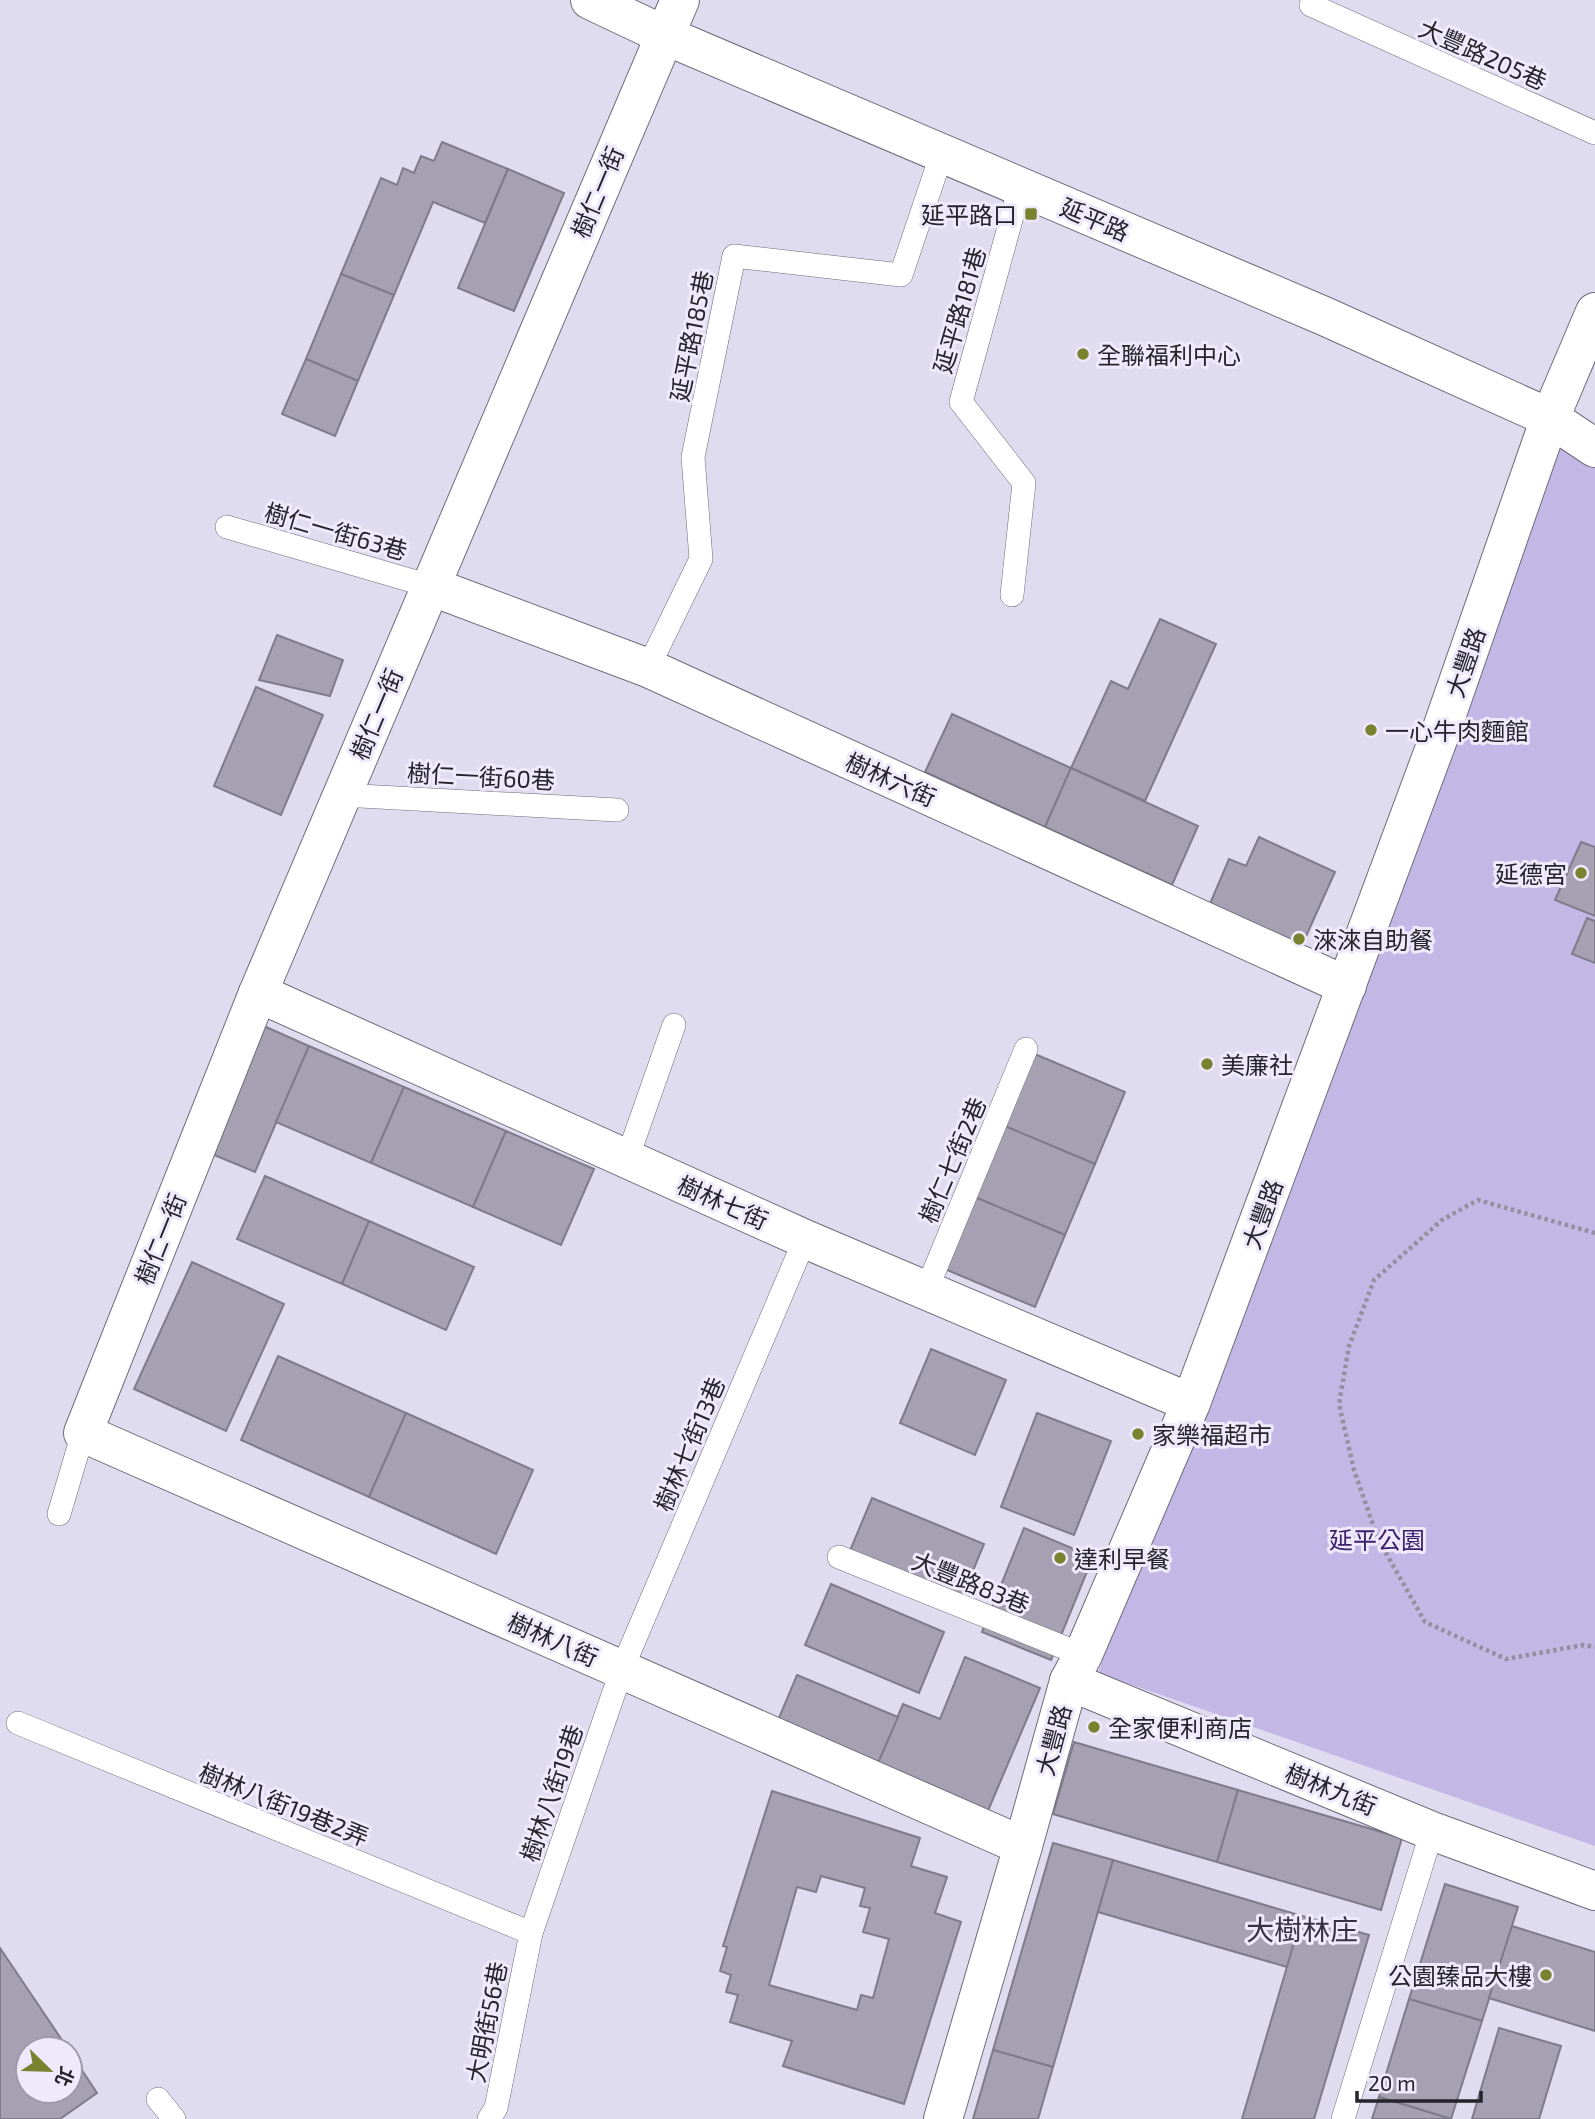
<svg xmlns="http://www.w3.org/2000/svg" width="1595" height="2119" viewBox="0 0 1595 2119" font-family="'Exo 2','Noto Sans TC',sans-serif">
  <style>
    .green { fill: #c3b7e6 }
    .building { fill: #a5a1b2; stroke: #7e7b8b; stroke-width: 2; fill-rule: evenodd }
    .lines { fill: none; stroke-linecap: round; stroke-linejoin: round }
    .service-casing { stroke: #6e6b7a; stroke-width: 24 }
    .minor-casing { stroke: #6e6b7a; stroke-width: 40 }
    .path { stroke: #93909e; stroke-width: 4.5; stroke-dasharray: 3.5 3.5; stroke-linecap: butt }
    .service { stroke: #fff; stroke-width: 23 }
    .minor { stroke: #fff; stroke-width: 38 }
    .poi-dot { fill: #788330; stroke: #eeeafc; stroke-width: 2.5 }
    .labels { text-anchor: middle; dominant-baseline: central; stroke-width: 6; stroke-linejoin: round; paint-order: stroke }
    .street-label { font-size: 24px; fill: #25242b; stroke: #eeeafc }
    .poi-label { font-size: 24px; fill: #25242b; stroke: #eeeafc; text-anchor: start }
    .park-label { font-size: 24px; fill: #3c206b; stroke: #eeeafc }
    .quarter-label { font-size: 28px; fill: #363341; stroke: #eeeafc }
  </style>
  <rect width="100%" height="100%" fill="#e0dcef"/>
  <!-- green -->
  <path class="green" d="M1558 440 1595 466V1846L1098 1673 1347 986Z"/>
  <!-- building -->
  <g class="building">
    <path d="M442 142 508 169 485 223 433 202 394 295 341 274 381 178 397 185 403 168 414 173 421 156 434 161Z"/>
    <path d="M508 169 564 193 514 311 458 288Z"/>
    <path d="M341 274 394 295 358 381 306 359Z"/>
    <path d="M306 359 358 381 335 436 282 414Z"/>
    <path d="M1160 619 1216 644 1145 801 1071 768 1111 681 1128 689Z"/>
    <path d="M277 635 343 660 330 696 259 680Z"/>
    <path d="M256 687 323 715 281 815 214 786Z"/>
    <path d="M952 714 1071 768 1045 827 925 772Z"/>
    <path d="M1071 768 1198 826 1172 885 1045 827Z"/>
    <path d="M1259 837 1335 872 1298 954 1209 906 1229 859 1246 866Z"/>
    <path d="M1581 842 1595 847V916L1555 900Z"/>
    <path d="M1587 918 1595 921V963L1572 954Z"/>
    <path d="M257 1023 309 1046 255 1172 202 1150Z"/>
    <path d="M309 1046 404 1087 371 1163 276 1122Z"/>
    <path d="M1030 1052 1125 1092 1095 1164 1000 1124Z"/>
    <path d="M404 1087 506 1131 473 1207 371 1163Z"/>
    <path d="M1000 1124 1095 1164 1065 1235 970 1195Z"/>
    <path d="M506 1131 594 1169 561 1245 473 1207Z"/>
    <path d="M265 1176 369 1221 342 1284 237 1239Z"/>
    <path d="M970 1195 1065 1235 1035 1307 940 1267Z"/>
    <path d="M369 1221 474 1267 446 1330 342 1284Z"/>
    <path d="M192 1262 284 1304 226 1431 134 1389Z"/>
    <path d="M931 1349 1006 1380 975 1455 900 1423Z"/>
    <path d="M278 1356 406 1413 369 1497 241 1440Z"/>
    <path d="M406 1413 533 1470 496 1554 369 1497Z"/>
    <path d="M1037 1413 1111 1441 1074 1535 1001 1507Z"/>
    <path d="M872 1498 984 1544 961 1600 849 1553Z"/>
    <path d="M1024 1528 1093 1557 1051 1660 982 1632Z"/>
    <path d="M831 1584 944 1632 919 1693 805 1645Z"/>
    <path d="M965 1657 1040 1688 982 1825 871 1779 903 1704 940 1719Z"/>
    <path d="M797 1675 898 1717 871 1779 771 1737Z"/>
    <path d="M1074 1742 1238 1790 1217 1862 1053 1814Z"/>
    <path d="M1238 1790 1402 1838 1381 1910 1217 1862Z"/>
    <path d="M772 1791 920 1838 911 1866 947 1877 935 1913 961 1922 904 2104 783 2066 792 2041 730 2022 738 1995 726 1992 731 1975 720 1971 727 1947 723 1946ZM821 1876 865 1888 860 1906 870 1908 863 1932 889 1939 873 1998 861 1995 857 2010 769 1985 797 1887 816 1892Z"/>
    <path d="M1053 1843 1113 1860 1053 2067 993 2050Z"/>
    <path d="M1113 1860 1302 1916 1287 1967 1098 1912Z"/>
    <path d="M1445 1884 1518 1907 1482 2021 1409 1999Z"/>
    <path d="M1302 1916 1369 1935 1314 2119H1242Z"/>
    <path d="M1512 1926 1595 1952V2031L1489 1998Z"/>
    <path d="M0 1948 68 2049H28V2091H70V2052L97 2093 60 2119H0Z"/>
    <path d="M1409 1999 1482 2021 1451 2119 1379 2097Z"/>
    <path d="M1499 2028 1561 2046 1539 2119H1472Z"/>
    <path d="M993 2050 1053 2067 1038 2119H973Z"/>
    <path d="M1379 2097 1451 2119H1372Z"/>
  </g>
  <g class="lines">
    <!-- service casing -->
    <g class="service-casing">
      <g id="service">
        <path d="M1311 5 1595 133"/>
        <path d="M227 527 430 586"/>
        <path d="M1012 595 1024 483 961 402 1020 187"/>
        <path d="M648 668 701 559 693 457 734 256 901 275 942 153"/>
        <path d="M342 795 617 810"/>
        <path d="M627 1159 674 1025"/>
        <path d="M926 1291 1026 1049"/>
        <path d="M59 1514 83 1433"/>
        <path d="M839 1557 1083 1655"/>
        <path d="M18 1723 531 1933"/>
        <path d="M158 2099 174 2119"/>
        <path d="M489 2119 496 2108 531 1933 622 1669 805 1239"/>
        <path d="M1343 2119 1432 1831"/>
      </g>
    </g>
    <!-- minor casing -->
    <g class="minor-casing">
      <g id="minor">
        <path d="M590 0 664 35 1324 316 1550 418 1595 448"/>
        <path d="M680 0 258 993 83 1433 1023 1846"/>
        <path d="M430 586 648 668 1347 986"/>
        <path d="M258 993 805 1239 1191 1403"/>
        <path d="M1069 1681 1432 1831 1595 1891"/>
        <path d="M943 2119 1023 1846 1069 1681 1083 1655 1191 1403 1440 734 1550 418 1595 312"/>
      </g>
    </g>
    <!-- path -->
    <path class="path" d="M1595 1233 1478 1200 1442 1220 1374 1280 1349 1346 1339 1404 1354 1470 1378 1539 1425 1622 1506 1659 1583 1645 1595 1647"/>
    <!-- service -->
    <use href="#service" class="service"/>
    <!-- minor -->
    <use href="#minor" class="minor"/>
  </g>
  <!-- markers -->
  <g class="poi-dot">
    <rect x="1024" y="207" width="14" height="14" rx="3.5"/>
    <circle cx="1083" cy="354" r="7"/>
    <circle cx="1371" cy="730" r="7"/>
    <circle cx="1581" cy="873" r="7"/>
    <circle cx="1299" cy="939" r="7"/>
    <circle cx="1207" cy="1064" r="7"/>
    <circle cx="1138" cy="1434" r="7"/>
    <circle cx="1060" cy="1558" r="7"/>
    <circle cx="1094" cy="1727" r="7"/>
    <circle cx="1546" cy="1975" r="7"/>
  </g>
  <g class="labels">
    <!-- street labels -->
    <g class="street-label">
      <text transform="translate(1483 54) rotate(24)">大豐路205巷</text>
      <text transform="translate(597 192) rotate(-67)">樹仁一街</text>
      <text transform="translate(1095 219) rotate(23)">延平路</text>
      <text transform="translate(959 310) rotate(-74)">延平路181巷</text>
      <text transform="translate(691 336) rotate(-79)">延平路185巷</text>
      <text transform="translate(336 531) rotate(16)">樹仁一街63巷</text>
      <text transform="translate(1465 662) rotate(-71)">大豐路</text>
      <text transform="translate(376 714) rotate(-67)">樹仁一街</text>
      <text transform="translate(481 776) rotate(3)">樹仁一街60巷</text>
      <text transform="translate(891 779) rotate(24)">樹林六街</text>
      <text transform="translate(952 1160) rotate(-67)">樹仁七街2巷</text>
      <text transform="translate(723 1202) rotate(24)">樹林七街</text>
      <text transform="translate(1262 1214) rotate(-70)">大豐路</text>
      <text transform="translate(160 1239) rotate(-68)">樹仁一街</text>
      <text transform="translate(689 1444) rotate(-67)">樹林七街13巷</text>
      <text transform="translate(971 1582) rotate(22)">大豐路83巷</text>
      <text transform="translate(553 1639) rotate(24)">樹林八街</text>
      <text transform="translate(1053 1740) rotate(-75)">大豐路</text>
      <text transform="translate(1331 1789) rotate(22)">樹林九街</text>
      <text transform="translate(551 1793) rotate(-71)">樹林八街19巷</text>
      <text transform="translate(284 1804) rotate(22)">樹林八街19巷2弄</text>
      <text transform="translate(486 2022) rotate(-79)">大明街56巷</text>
    </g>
    <!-- poi labels -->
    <g class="poi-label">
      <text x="1017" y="214" text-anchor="end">延平路口</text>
      <text x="1097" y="354">全聯福利中心</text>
      <text x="1385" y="730">一心牛肉麵館</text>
      <text x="1567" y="873" text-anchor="end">延德宮</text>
      <text x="1313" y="939">淶淶自助餐</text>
      <text x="1221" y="1064">美廉社</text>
      <text x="1152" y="1434">家樂福超市</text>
      <text x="1074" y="1558">達利早餐</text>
      <text x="1108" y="1727">全家便利商店</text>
      <text x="1532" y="1975" text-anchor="end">公園臻品大樓</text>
    </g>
    <!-- park labels -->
    <g class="park-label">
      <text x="1377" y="1539">延平公園</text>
    </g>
    <!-- quarter labels -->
    <g class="quarter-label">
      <text x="1302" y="1929">大樹林庄</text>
    </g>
  </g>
  <!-- north arrow -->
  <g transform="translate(49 2070) rotate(113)"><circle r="33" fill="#eeeafc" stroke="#9e9ba8" stroke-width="2"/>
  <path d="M0-5L12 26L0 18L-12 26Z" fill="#788330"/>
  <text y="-10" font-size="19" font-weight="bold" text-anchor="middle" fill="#25242b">北</text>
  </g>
  <!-- scale -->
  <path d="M1357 2091v10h124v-10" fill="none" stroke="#25242b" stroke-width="3.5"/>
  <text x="1368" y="2091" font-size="21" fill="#25242b" stroke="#eeeafc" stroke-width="5" paint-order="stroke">20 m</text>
</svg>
